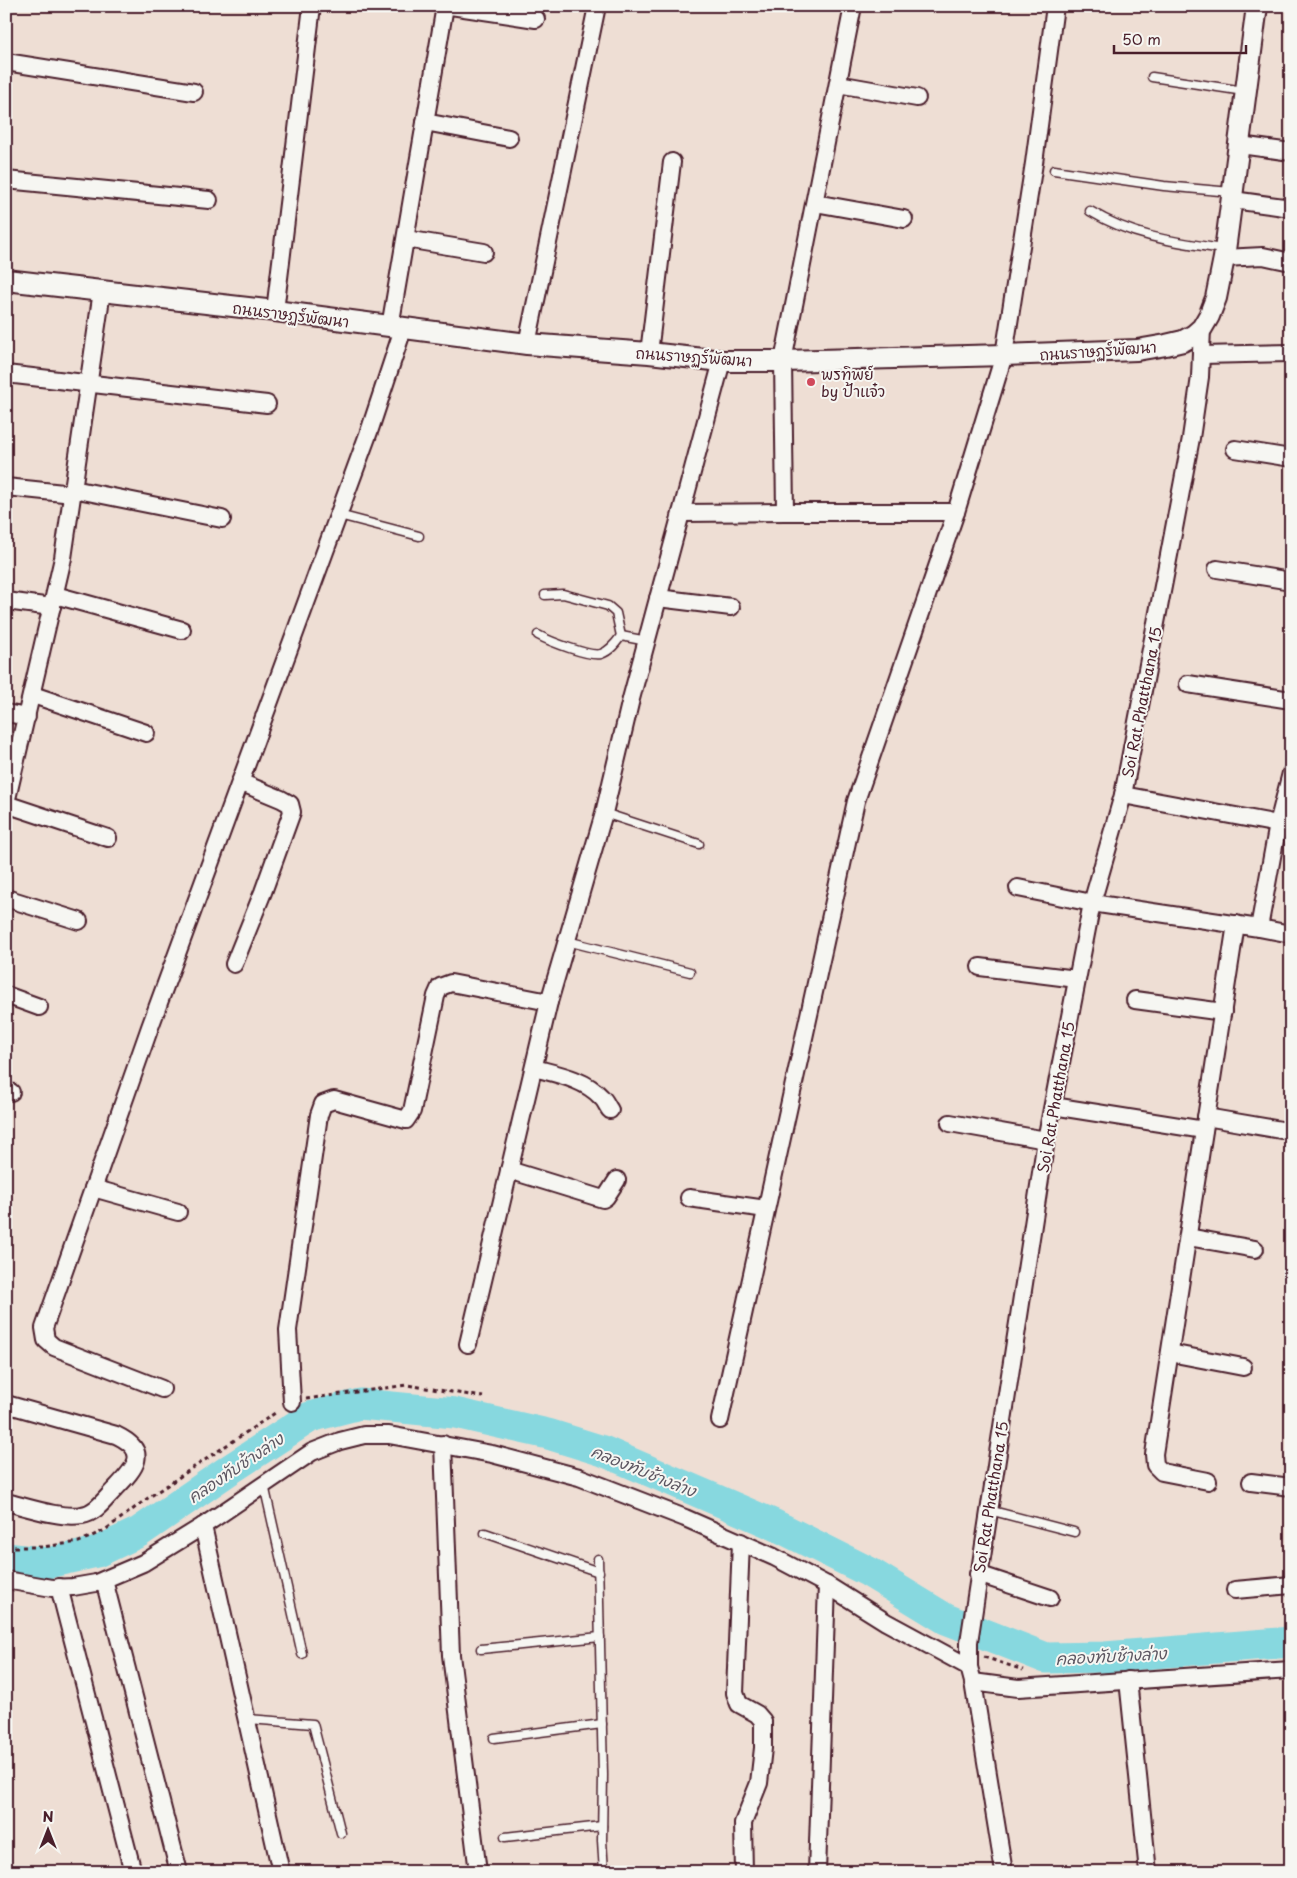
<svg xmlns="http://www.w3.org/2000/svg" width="1297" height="1878" viewBox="0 0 1297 1878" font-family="'Playpen Sans','Playpen Sans Thai',sans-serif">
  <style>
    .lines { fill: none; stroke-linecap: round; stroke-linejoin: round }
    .river { stroke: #87d8df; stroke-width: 31 }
    .service-casing { stroke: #4a1f2b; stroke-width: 11 }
    .minor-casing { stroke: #4a1f2b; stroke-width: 20 }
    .tertiary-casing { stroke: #4a1f2b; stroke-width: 24 }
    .path { stroke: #4a1f2b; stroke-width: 3; stroke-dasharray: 4 4; stroke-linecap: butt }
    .service { stroke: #f6f6f2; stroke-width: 8 }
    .minor { stroke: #f6f6f2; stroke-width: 16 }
    .tertiary { stroke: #f6f6f2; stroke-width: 20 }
    .poi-dot { fill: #d1495b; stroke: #f6f6f2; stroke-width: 2 }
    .labels { text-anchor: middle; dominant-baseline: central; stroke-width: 4; stroke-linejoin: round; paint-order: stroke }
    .street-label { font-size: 15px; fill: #4a1f2b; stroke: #f6f6f2 }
    .poi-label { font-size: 15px; fill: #4a1f2b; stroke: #f6f6f2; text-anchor: start }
    .water-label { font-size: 16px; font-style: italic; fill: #5c5661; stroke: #f6f6f2 }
  </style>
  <rect width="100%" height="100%" fill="#eeded4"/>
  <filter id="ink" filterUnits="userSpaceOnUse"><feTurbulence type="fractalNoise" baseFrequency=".02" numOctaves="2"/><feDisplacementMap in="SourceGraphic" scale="10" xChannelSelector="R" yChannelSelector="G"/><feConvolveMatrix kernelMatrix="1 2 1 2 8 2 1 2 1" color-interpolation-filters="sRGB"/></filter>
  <g filter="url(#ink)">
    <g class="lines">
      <!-- river -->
      <path class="river" d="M6 1558 48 1563 97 1552 139 1532 229 1470 310 1417 360 1404 455 1413 548 1434 603 1451 775 1525 869 1572 946 1619 1046 1658 1105 1657 1291 1642"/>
      <!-- service casing -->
      <g class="service-casing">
        <g id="service">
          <path d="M1152 77 1244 91"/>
          <path d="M1054 170 1164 186 1231 192"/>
          <path d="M1090 211C1133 237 1174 242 1223 249"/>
          <path d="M339 515 419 536"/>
          <path d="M545 595 563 594 608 606 616 613 621 636"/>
          <path d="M538 635C549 641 589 657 601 654 610 651 616 643 621 636L647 641"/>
          <path d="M604 813 699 844"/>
          <path d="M567 941 690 972"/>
          <path d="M264 1485 302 1654"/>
          <path d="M989 1510 1074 1532"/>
          <path d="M485 1533 599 1572"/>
          <path d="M598 1559 603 1775 602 1840 604 1872"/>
          <path d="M481 1649 600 1637"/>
          <path d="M247 1719 313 1724 341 1833"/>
          <path d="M494 1738 602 1724"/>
          <path d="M505 1837 602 1826"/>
        </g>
      </g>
      <!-- minor casing -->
      <g class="minor-casing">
        <g id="minor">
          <path d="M451 6 536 19"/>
          <path d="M6 62 194 92"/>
          <path d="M838 84 917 98"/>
          <path d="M425 122 509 138"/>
          <path d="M1240 145 1291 152"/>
          <path d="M6 180 209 200"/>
          <path d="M1233 200 1291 208"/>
          <path d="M815 203 904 219"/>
          <path d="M406 239 484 252"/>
          <path d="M1224 258 1263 256 1291 262"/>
          <path d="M275 311 312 6"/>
          <path d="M390 327 445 6"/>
          <path d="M527 344 597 6"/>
          <path d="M649 353 672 162"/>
          <path d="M1202 355 1291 353"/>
          <path d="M6 374 267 404"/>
          <path d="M1235 449 1291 458"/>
          <path d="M6 487 73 494"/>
          <path d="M73 489 222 519"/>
          <path d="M785 512 783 361 853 6"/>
          <path d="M681 513 785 512H956"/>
          <path d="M1217 569 1291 581"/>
          <path d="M55 595 182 630"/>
          <path d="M658 598 731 607"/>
          <path d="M6 601 52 607"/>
          <path d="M1188 684 1291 700"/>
          <path d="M33 695 146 733"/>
          <path d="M6 713 27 717"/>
          <path d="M1123 795 1278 824"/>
          <path d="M6 803 63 558 102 291"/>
          <path d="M6 804 108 838"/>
          <path d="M1018 888 1092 903 1259 928 1291 934"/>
          <path d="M6 898 79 921"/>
          <path d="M1259 928 1278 824 1291 773"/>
          <path d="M234 964 263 892 292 812 290 804 281 799 240 782"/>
          <path d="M980 967 1077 979"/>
          <path d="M6 995 39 1007"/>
          <path d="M1135 1000 1223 1012"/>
          <path d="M534 1068C556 1074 585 1079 601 1097 605 1100 607 1106 610 1110"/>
          <path d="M6 1091 11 1092"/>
          <path d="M1053 1106 1204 1130"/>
          <path d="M1206 1117 1281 1130"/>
          <path d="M950 1123 1046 1140"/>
          <path d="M509 1170 603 1199 606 1197 617 1180"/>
          <path d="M93 1188 178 1212"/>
          <path d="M689 1198 766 1209"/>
          <path d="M1188 1237 1255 1249"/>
          <path d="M468 1344 549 1002 604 813 631 699 722 361"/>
          <path d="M1170 1353 1243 1367"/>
          <path d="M162 1389 54 1347 46 1340 44 1328 150 1027 370 429 403 329"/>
          <path d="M292 1402 288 1330 319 1115 323 1104 334 1100 406 1120 412 1111 436 996 440 987 451 983 549 1002"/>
          <path d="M6 1404 116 1435C152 1452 134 1469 114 1490 105 1499 96 1513 82 1515 61 1519 27 1507 6 1502"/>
          <path d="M720 1420 856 801 956 512 1004 355 1034 163 1055 6"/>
          <path d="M443 1444 451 1655 478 1872"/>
          <path d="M1208 1481 1162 1472 1155 1465 1154 1454 1236 924"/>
          <path d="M1251 1482 1291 1487"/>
          <path d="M203 1526 281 1872"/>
          <path d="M741 1542 735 1693 739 1704 757 1714 763 1721V1748L759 1783 743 1823 744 1872"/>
          <path d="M978 1574 1050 1598"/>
          <path d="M6 1580 52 1588 73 1587 96 1583 143 1563 203 1526 312 1452 340 1441 364 1435H389L492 1454 579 1477 685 1518 774 1557 827 1585 886 1622 969 1667"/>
          <path d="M104 1580 179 1872"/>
          <path d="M59 1587 133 1872"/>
          <path d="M1235 1590 1291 1585"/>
          <path d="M1128 1680 1148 1872"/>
          <path d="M973 1682 1018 1688 1291 1670"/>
          <path d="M817 1872 827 1585"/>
          <path d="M1004 1872 973 1682 969 1667V1642L1046 1140 1092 903 1123 795 1169 555 1191 438 1200 377 1202 328"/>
        </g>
      </g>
      <!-- tertiary casing -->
      <g class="tertiary-casing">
        <path id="tertiary" d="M6 280 275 311 527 344 649 353 722 361H783L1004 355 1137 350 1166 345 1183 341 1194 335 1202 328 1209 316 1216 298 1224 258 1257 6"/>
      </g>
      <!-- path -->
      <g class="path">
        <path d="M306 1399 407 1385 483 1397"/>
        <path d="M6 1547H42L79 1542 105 1530 148 1498 278 1411"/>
        <path d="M984 1657 1023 1670"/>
      </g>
      <!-- service -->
      <use href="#service" class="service"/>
      <!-- minor -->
      <use href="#minor" class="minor"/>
      <!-- tertiary -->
      <use href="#tertiary" class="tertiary"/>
    </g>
  </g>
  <!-- markers -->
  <circle class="poi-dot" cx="811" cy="382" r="5"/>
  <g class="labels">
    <!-- street labels -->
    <g class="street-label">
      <text transform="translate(291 314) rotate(7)">ถนนราษฏร์พัฒนา</text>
      <text transform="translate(1098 350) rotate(-4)">ถนนราษฏร์พัฒนา</text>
      <text transform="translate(694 356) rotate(4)">ถนนราษฏร์พัฒนา</text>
      <text transform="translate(1141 702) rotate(-79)">Soi Rat Phatthana 15</text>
      <text transform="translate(1055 1097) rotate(-80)">Soi Rat Phatthana 15</text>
      <text transform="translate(990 1497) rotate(-81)">Soi Rat Phatthana 15</text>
    </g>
    <!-- poi labels -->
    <g class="poi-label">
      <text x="821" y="373">พรทิพย์<tspan x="821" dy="17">by ป้าแจ๋ว</tspan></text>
    </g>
    <!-- water labels -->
    <g class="water-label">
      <text transform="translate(235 1467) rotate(-34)">คลองทับช้างล่าง</text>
      <text transform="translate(644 1470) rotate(22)">คลองทับช้างล่าง</text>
      <text transform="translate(1111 1655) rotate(-3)">คลองทับช้างล่าง</text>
    </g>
  </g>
  <!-- margin -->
  <rect width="1297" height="1878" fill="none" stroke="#f6f6f2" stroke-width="25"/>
  <rect x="12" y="12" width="1272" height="1853" fill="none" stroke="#4a1f2b" stroke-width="2" filter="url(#ink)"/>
  <!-- north arrow -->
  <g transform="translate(48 1830)" stroke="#f6f6f2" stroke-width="4" paint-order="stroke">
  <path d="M0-4L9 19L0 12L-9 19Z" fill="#4a1f2b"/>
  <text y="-8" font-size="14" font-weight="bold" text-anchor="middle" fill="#4a1f2b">N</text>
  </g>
  <!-- scale -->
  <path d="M1114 45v8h132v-8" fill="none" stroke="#4a1f2b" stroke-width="2.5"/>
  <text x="1122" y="45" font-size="15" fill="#4a1f2b" stroke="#f6f6f2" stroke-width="4" paint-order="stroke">50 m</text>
</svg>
